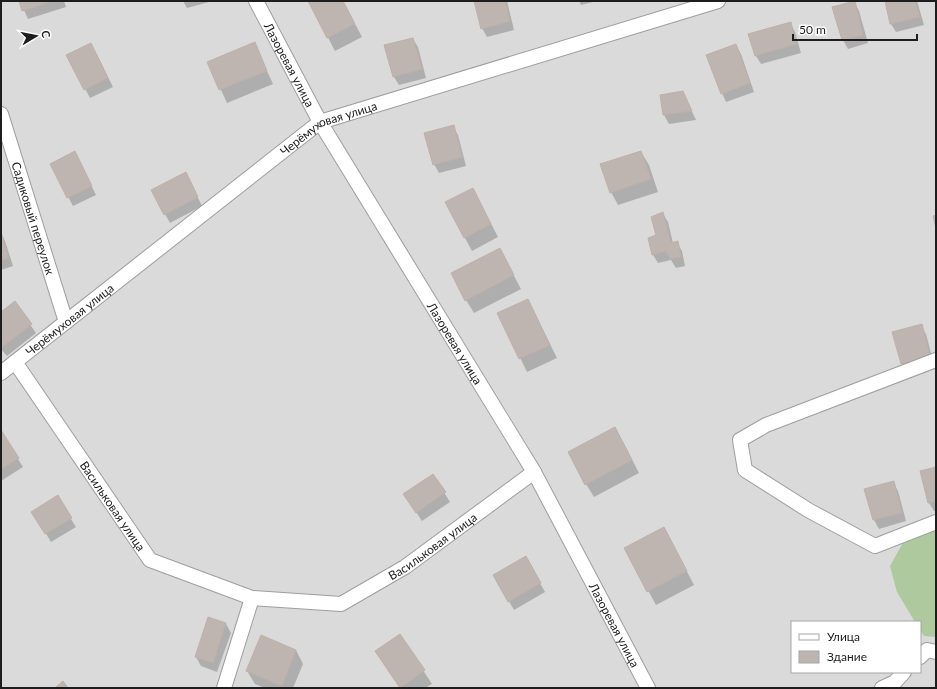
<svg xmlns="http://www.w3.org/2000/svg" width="937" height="689" viewBox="0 0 937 689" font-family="Lato,sans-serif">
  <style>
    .residential { fill: #dbdadb; fill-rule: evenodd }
    .forest { fill: #adc99d }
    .shadow { fill: #0003 }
    .building { fill: #beb5b1; stroke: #beb0a8 }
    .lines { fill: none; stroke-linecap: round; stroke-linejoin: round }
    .street-casing { stroke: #9e9e9e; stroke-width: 16 }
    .street { stroke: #fff; stroke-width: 14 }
    .labels { text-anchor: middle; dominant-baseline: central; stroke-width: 3; stroke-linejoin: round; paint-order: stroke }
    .street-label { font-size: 12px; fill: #1d1d1d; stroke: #fff }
  </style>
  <rect width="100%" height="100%" fill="#eeeae4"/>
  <!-- residential -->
  <path class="residential" d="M1 1H936V688H1ZM792 622H920V672H792Z"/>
  <!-- forest -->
  <path class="forest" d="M914 523 936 531V637L924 636 920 630V622H915L897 592 890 566Z"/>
  <!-- shadow -->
  <g class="shadow">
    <path d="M20 1H64L66 7 28 19Z"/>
    <path d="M183 1H213L187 8Z"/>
    <path d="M309 1H343L362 37 335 51Z"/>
    <path d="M475 1H507L514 30 487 37 482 28Z"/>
    <path d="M579 1H597L581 5Z"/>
    <path d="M886 1H917L924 25 896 32 891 24Z"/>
    <path d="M854 2 859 11 868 43 848 49 843 40 834 8Z"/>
    <path d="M790 23 795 32 801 53 761 64 756 56Z"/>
    <path d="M413 39 418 47 426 78 399 85 394 77Z"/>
    <path d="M254 43 273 84 227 103 208 62Z"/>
    <path d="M736 45 741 54 754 92 726 102 722 93Z"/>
    <path d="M96 53 113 87 90 98 68 56Z"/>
    <path d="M661 96 687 101 696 120 669 124 664 115Z"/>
    <path d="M453 127 458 135 466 166 439 173 434 164Z"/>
    <path d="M641 152 649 165 658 192 618 205 611 192Z"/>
    <path d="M79 161 96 195 73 206 51 164Z"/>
    <path d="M190 182 202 206 170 223 165 214Z"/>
    <path d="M473 189 498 237 472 251 465 238Z"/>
    <path d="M663 214 668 222 673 243H677L682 251 685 266 676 268 671 260 658 263 653 255Z"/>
    <path d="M1 233 5 241 13 266 1 270Z"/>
    <path d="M507 263 521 289 474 313 466 300Z"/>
    <path d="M528 300 557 358 527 372 499 314Z"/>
    <path d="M15 303 36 333 7 356 1 349V313Z"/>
    <path d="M921 326 926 334 934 365 907 372 902 363Z"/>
    <path d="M1 432 23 467 1 481Z"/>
    <path d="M623 442 639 473 594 497 586 484Z"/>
    <path d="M936 468V511H934L929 503Z"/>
    <path d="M433 475 450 502 422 521 410 503Z"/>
    <path d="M893 482 898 491 906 521 879 529 874 520 866 490Z"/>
    <path d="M57 497 76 527 51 542 33 512Z"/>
    <path d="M671 541 694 585 656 605 625 548Z"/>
    <path d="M526 558 545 592 514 610 494 575Z"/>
    <path d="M209 618 226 624 231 633 217 672 201 666 196 657Z"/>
    <path d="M400 635 432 684 425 688H400L376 652Z"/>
    <path d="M296 650 303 664 293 688H265L255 684 247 671Z"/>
  </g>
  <!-- building -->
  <g class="building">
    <path d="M19 1H53L22 11Z"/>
    <path d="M308 1H343L355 24 327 38Z"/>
    <path d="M474 1H505L510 21 481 29Z"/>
    <path d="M855 1 863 35 842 40 832 7Z"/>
    <path d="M885 1H915L920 17 890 24Z"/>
    <path d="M791 22 796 44 755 56 748 34Z"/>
    <path d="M413 38 422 69 393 77 384 45Z"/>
    <path d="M255 42 267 71 219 90 207 62Z"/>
    <path d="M91 43 108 78 84 90 66 55Z"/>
    <path d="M736 44 750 83 721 94 706 55Z"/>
    <path d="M683 91 692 111 663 115 660 95Z"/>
    <path d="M454 125 462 157 433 165 424 133Z"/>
    <path d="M75 151 92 186 67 198 50 164Z"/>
    <path d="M641 151 651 179 610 193 600 164Z"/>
    <path d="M186 172 198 197 164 215 151 190Z"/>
    <path d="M473 188 491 224 464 238 445 202Z"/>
    <path d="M663 212 671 243 678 241 681 257 670 259 666 251 652 255 648 238 656 235 651 217Z"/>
    <path d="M936 215V228L933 216Z"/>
    <path d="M1 232 9 258 1 260Z"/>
    <path d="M500 248 514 275 465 301 451 273Z"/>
    <path d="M528 299 550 345 519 359 497 313Z"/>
    <path d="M15 301 32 324 1 348V312Z"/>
    <path d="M922 324 930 356 901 364 892 332Z"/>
    <path d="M615 427 632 460 585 485 568 452Z"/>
    <path d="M1 430 19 458 1 469Z"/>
    <path d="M936 467V501L928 503 920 471Z"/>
    <path d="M433 474 446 492 416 513 403 494Z"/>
    <path d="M894 481 902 513 873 520 864 489Z"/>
    <path d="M58 495 72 518 45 534 31 512Z"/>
    <path d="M664 527 687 571 647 592 624 548Z"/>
    <path d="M526 556 541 583 508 602 493 575Z"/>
    <path d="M208 617 226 623 213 663 195 657Z"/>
    <path d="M400 634 425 670 400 688 375 651Z"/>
    <path d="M261 635 296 650 282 686 246 671Z"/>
    <path d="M63 681 68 688H55Z"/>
  </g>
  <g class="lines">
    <!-- street casing -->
    <g class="street-casing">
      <g id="street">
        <path id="s1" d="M256 1 320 122 534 472 648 688"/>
        <path id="s2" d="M1 114 66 322"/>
        <path d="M936 360 766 425 740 440 745 470 808 510 875 546 936 522"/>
        <path id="s3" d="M15 362 150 560 252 598 341 604 405 567 534 472"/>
        <path id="s4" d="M1 373 320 122 718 1"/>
        <path d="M920 657 927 650 936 652"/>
        <path d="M224 688 252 598"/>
        <path d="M882 688 895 682 904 672"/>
      </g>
    </g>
    <!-- street -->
    <use href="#street" class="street"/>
  </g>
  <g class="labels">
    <!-- street labels -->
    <g class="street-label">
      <text stroke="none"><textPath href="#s1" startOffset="72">Лазоревая улица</textPath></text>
      <text stroke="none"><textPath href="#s4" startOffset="411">Черёмуховая улица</textPath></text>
      <text stroke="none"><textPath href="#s2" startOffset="109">Садиковый переулок</textPath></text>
      <text stroke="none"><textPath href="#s4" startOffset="87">Черёмуховая улица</textPath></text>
      <text stroke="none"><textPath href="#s1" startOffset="396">Лазоревая улица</textPath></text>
      <text stroke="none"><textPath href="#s3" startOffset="174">Васильковая улица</textPath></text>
      <text stroke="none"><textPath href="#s3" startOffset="546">Васильковая улица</textPath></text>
      <text stroke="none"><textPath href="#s1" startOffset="720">Лазоревая улица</textPath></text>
    </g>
  </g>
  <!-- border -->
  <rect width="937" height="689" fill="none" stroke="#1d1d1d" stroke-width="4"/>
  <!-- legend -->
  <rect x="791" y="621" width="130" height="52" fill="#ffffff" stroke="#a5a5a5"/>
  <rect x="799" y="634" width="20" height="6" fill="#ffffff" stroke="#a5a5a5"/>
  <text x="827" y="641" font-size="12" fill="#1d1d1d">Улица</text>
  <rect x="799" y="651" width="20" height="12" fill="#beb5b1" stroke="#a5a5a5"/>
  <text x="827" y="661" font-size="12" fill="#1d1d1d">Здание</text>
  <!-- north arrow -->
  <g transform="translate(36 36) rotate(80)" stroke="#ffffff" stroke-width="3" paint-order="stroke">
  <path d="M0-3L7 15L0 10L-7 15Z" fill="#1d1d1d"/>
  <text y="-6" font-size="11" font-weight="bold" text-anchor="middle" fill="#1d1d1d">С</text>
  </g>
  <!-- scale -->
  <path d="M793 34v6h124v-6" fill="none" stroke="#1d1d1d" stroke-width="2"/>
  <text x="799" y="34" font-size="12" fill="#1d1d1d" stroke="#ffffff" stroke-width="3" paint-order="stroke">50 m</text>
</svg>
